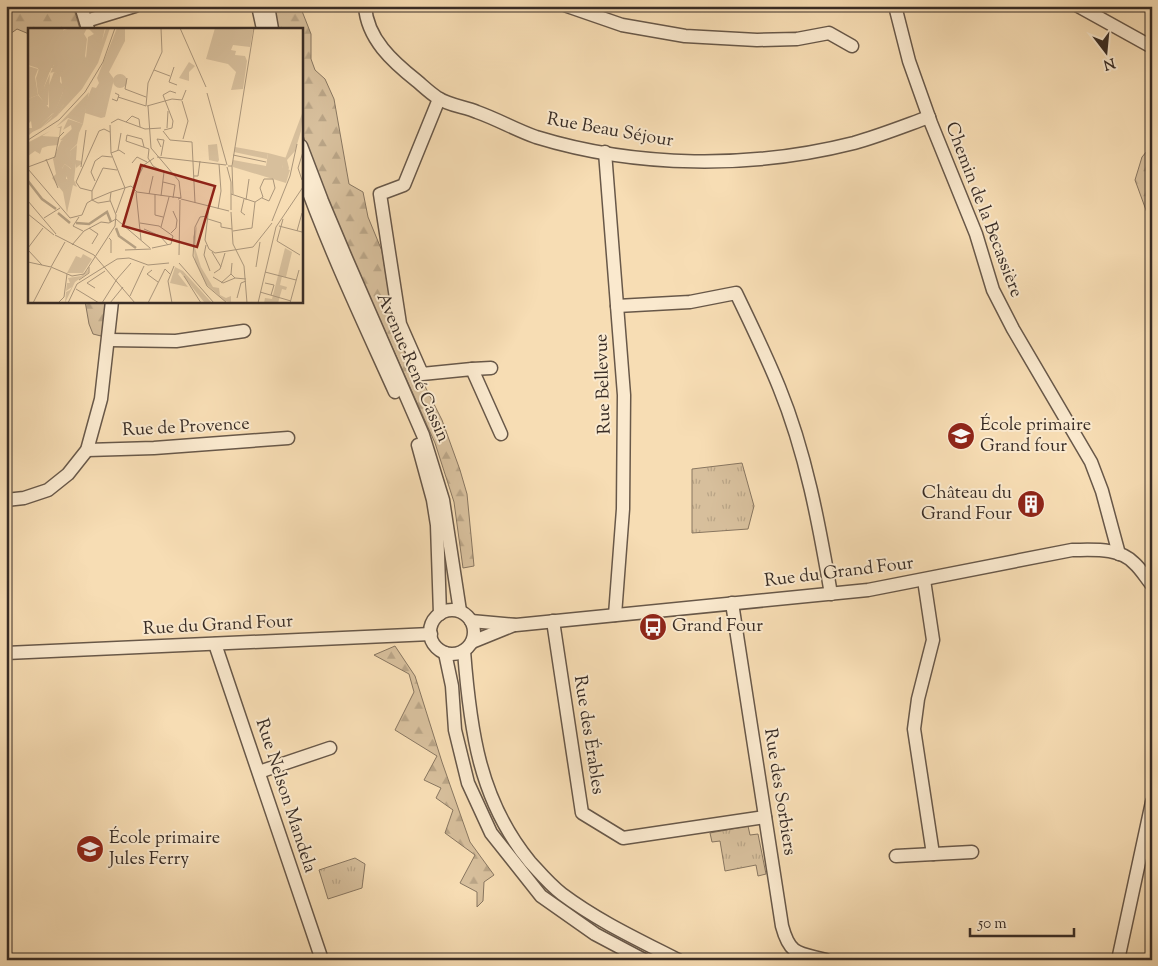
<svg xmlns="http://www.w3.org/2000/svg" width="1158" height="966" viewBox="0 0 1158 966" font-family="'Sorts Mill Goudy',serif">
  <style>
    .forest { fill: url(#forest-firs); stroke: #887660 }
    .park { fill: url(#park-tufts); stroke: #887660 }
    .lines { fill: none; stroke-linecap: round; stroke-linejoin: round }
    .minor-casing { stroke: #685849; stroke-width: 15 }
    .minor { stroke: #fae9ce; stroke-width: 12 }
    .labels { text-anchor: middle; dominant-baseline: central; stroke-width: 4; stroke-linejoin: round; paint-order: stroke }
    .street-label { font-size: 18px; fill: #382c25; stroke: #fae9ce }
    .poi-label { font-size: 18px; fill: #382c25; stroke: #fae9ce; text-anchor: start }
    .inset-river { fill: none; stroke: #b6a183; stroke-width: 2.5 }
    .inset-road { fill: none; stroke: #ab967b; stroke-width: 1 }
    .view { fill: #8f2418; fill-opacity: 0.15; stroke: #8f2418; stroke-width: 2.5 }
    .inset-edge { fill: none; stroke: #382c25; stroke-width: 2.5 }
  </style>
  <defs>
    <pattern id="forest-firs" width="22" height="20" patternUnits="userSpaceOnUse" patternTransform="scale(1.25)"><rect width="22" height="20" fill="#d7bf9c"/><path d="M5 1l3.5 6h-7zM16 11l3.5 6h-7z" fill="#b9a486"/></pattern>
    <pattern id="park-tufts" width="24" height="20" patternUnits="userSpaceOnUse" patternTransform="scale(1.25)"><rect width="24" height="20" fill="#d7bf9c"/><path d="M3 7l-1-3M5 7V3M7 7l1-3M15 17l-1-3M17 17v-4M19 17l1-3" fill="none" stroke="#b9a486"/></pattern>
  </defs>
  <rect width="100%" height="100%" fill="#f7ddb4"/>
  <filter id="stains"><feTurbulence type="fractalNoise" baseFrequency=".004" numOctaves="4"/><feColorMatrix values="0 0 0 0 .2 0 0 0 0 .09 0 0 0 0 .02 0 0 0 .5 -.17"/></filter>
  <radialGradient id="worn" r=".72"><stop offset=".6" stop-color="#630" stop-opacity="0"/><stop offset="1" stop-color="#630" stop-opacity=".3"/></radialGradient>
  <!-- forest -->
  <g class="forest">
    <path d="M18 6H73L80 29H29V34L17 29 6 37V15Z"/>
    <path d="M273 6H300L311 34V59L315 70 325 79 334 99 349 184 363 192 368 217 382 251 394 325 442 420 460 470 467 494 474 566 463 568 454 502 435 443 331 210 301 130V29H277Z"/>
    <path d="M1152 145V221H1150L1135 180 1142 157Z"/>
    <path d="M85 301H108L107 317 101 336 93 334 89 324Z"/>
    <path d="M395 646 415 676 442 762 470 842 494 875 484 882 483 901 477 907V892L460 883 475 855 445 833 453 810 436 798 441 788 424 780 437 756 395 730 414 692 409 674 374 655Z"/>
  </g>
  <!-- park -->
  <g class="park">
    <path d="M742 463 754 506 748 529 692 533V469Z"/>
    <path d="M748 826 750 835 758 834 766 874 758 876 756 865 725 871 720 841 712 842 710 833Z"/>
    <path d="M355 858 365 864 362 888 328 899 319 870Z"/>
  </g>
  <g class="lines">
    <!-- minor casing -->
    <g class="minor-casing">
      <g id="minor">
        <path d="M81 6 88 29"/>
        <path d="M258 6 263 29"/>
        <path d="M268 6 272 29"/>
        <path d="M365 6C367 39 393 62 417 81 424 87 430 93 438 98 448 105 465 107 477 112 497 119 516 130 536 137 637 168 751 169 854 143 879 136 904 126 929 117"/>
        <path d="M567 6 622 25 685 36 757 40 797 39 829 33 852 46"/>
        <path d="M895 6 909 61 931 123 976 234 993 290 1013 329 1091 462 1102 491 1119 554"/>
        <path d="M1078 6 1152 47"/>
        <path d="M86 21 135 6"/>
        <path d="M439 99 404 185 380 194 400 324 422 374 472 369 501 434"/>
        <path d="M301 146 322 201 346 258 423 435 443 500 460 611"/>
        <path d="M605 152 624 395 623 509 615 615"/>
        <path d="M301 171C328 247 362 319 395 392"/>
        <path d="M617 306 690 302 736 293C751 324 766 355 779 387 806 453 819 524 831 594"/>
        <path d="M109 340 176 341 244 331"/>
        <path d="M472 369 491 368"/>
        <path d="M418 445 433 500 437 525 440 614"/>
        <path d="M87 450 154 448 288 438"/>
        <path d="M6 500 24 498 48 490 68 474 87 450 101 399 112 301"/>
        <path d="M924 580 933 640 918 699 914 729 933 854"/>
        <path d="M732 603 782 926C790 956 799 953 826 960"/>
        <circle cx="452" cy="632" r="22"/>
        <path d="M471 621 516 625 868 590 1072 550C1092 550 1119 547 1134 563 1141 569 1146 578 1152 585"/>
        <path d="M553 621 582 813 623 838 765 817"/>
        <path d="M472 642 514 625"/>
        <path d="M215 644 322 960"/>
        <path d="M464 651C470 729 479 800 530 862 540 873 550 885 562 894 598 921 639 940 678 960"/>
        <path d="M6 653 431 634"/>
        <path d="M445 653 452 686 455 730 468 783 491 833 541 896 595 934 644 960"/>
        <path d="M259 772 330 748"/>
        <path d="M896 856 972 852"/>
        <path d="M1118 960 1152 802"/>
      </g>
    </g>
    <!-- minor -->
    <use href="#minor" class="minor"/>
  </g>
  <!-- icons -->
  <defs>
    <g id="school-disc" transform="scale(1.4375)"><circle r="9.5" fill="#8f2418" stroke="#fae9ce"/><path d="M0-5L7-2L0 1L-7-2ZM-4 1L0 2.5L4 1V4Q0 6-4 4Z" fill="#fff"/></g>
    <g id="building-disc" transform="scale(1.4375)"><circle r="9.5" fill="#8f2418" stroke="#fae9ce"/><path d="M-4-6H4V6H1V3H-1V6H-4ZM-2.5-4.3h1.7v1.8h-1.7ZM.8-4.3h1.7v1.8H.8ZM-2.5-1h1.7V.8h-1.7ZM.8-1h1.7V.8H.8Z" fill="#fff"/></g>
    <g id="bus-disc" transform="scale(1.4375)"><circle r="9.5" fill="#8f2418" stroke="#fae9ce"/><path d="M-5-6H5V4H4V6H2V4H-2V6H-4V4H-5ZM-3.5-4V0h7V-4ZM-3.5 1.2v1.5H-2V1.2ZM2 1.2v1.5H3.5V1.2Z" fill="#fff"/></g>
  </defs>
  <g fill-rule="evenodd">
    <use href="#school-disc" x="961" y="436"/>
    <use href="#building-disc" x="1031" y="504"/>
    <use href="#bus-disc" x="653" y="627"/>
    <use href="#school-disc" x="90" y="849"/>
  </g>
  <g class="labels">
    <!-- street labels -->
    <g class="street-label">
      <text transform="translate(610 131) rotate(10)">Rue Beau Séjour</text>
      <text transform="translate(983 210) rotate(69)">Chemin de la Becassière</text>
      <text transform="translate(412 368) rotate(67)">Avenue René Cassin</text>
      <text transform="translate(604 384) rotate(-92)">Rue Bellevue</text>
      <text transform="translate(186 428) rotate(-3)">Rue de Provence</text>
      <text transform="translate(839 573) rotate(-7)">Rue du Grand Four</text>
      <text transform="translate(218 626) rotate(-3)">Rue du Grand Four</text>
      <text transform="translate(588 735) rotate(81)">Rue des Érables</text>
      <text transform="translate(779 792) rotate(81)">Rue des Sorbiers</text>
      <text transform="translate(285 796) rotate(72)">Rue Nelson Mandela</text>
    </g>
    <!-- poi labels -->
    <g class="poi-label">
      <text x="980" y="426">École primaire<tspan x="980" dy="21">Grand four</tspan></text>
      <text x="1012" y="494" text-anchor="end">Château du<tspan x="1012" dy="21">Grand Four</tspan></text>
      <text x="672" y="627">Grand Four</text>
      <text x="109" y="839">École primaire<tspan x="109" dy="21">Jules Ferry</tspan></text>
    </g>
  </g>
  <!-- overview -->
  <g transform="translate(28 28)">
    <rect width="275" height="275" fill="#f7ddb4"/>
    <path d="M42 0H59L56 6 59 11 57 28 58 30 60 9 66 6 60 0H77L74 13 78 0H82L70 35 54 61 29 88 36 76 13 100 0 106 26 85 35 64 33 49 26 44 22 45 20 77H18L16 59 26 37 17 46 11 43 0 15ZM187 0 225 2 222 19 205 17 203 22 208 23 207 27 217 28 219 33 215 61 203 62 208 44 200 36 178 31ZM161 34 167 38 161 44V53L151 50ZM0 38 10 41 7 49 10 67 0 71ZM85 53a7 7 0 1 1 14 0a7 7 0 1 1-14 0ZM61 64 55 96 40 90 28 99ZM34 98 30 117 20 118 14 120 12 126 7 123 0 128 1 114 22 103 14 108 31 109 32 100H29ZM45 100 51 105 49 116 32 112ZM189 116 191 132 190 134 181 132 180 117ZM49 117 48 132 53 133V136L48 140V135L46 152H40L34 140 37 136 43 141 42 123ZM240 125 259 130 254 139 262 142 258 155 205 139V132L238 138ZM55 226 64 231 55 245H39L48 228 53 230ZM61 241 60 245 47 254 37 275 38 264 42 262 44 259 38 263 39 255H42L40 250 53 248Z" fill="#d7bf9c"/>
    <path d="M89 0H97V13L81 44 86 51 77 89 73 90 57 85 58 74 64 59 68 60 71 55 69 50ZM25 37 27 40H23L16 59 19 66 18 68 19 69 18 77 10 66 8 50 11 41 16 45ZM26 44 32 47V54L37 59 27 84 37 75 29 88 13 100 23 90 26 85 24 86 0 108 1 100H4L3 93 0 96V71L10 67 21 80V57ZM275 83 273 103 267 123 259 132 261 140 259 144 254 139ZM40 91 55 96 51 105 44 103 43 97 35 102ZM41 110 49 116 42 123 45 142 37 136 34 140 38 144V151L46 152 49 159 45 157 39 185 35 164 24 150 28 146 25 131 33 113ZM169 197 167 220 173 239 185 259 191 260 192 267 198 270 203 268V274L197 273 178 256 167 234 165 209ZM147 239 155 243 184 275 176 274 152 244 150 246 160 259 142 255Z" fill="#d7bf9c"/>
    <path d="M0 0H36L22 44 0 37ZM257 220 264 224 258 249 254 248 252 257 259 259 258 262 254 261 250 275H236L237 270 244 271Z" fill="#d7bf9c"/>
    <path d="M207 119 240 125 239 131 206 124Z" fill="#d7bf9c"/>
    <path class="inset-river" d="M0 153 14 171 28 181M30 185 42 195M48 195 61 196 79 184 83 194M88 200 91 208 108 220"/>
    <path class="inset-road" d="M152 0 178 59M146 39 141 54 149 57M126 42 142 48M99 50 97 61 118 69M179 65 199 137M90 69 118 78M84 71 89 73 91 67 87 65M154 73 160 93 155 111M118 78 120 55 134 24 133 0M119 78 144 71 154 72 158 62M120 78 123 120 151 153 153 170M98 94 104 88 111 91 112 99M83 95 90 91 117 101 133 100M82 97 83 125 97 160 88 185M139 100 140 83M136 102 144 100 145 93 135 67 142 63 148 65M135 103 142 112 164 114 167 175M82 104 76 101 71 103 48 154 52 160 64 163V172L83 164M0 112 31 92 57 64 75 34 87 0M116 119 114 111 99 107 98 113 121 121 120 130 125 138 136 144 133 168M133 119 129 111 136 112 133 128M90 122 93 105M83 125 91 122 97 126M205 127 238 134M129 129 198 137M18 131 30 160M104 135 109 129 119 134M200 138H204L226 0M204 138 205 166M0 139 27 129 31 109 36 104M53 139 58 102M199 139 203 154V182M0 141 42 190 54 187 59 175 64 172 70 175 82 173M166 148H170L172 133M274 152 270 140 275 124M67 153 63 144 67 133 74 128 84 129M135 154 147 157 145 170M105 159 116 137 126 130M64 163 75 140 89 142M108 164 113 212M121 166 125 148M127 166V187L135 189M203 166 227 174 224 200 205 203M153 171 201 183M216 171 213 184 217 187M82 172 83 164 103 158 109 164 153 170 150 171M218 172 221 151M0 173 28 206M227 174 235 169 232 160 236 151H245L247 160 241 173 234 170M181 178 177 212 181 221 187 225 225 219 244 195M190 181 193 163 191 136M203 184 205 216 216 238 219 275M0 186 26 207M179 188 172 189 167 199 165 228 179 258 199 275M51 189 45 198 55 203M16 190 32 180M180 191 193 195V199L204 201M255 191 249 213 272 227M244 193 262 148 269 116M112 195 131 198 145 208 143 216 124 220M251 198 274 204M133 199 141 169M61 200 70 206 64 216M116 201 132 208 140 217M269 203 274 185M143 205 148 200 149 192 145 183M27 207 66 227 107 275M81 210 83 212V225M44 217 56 203 73 194 81 195 88 191 122 220M178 217 176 227 182 243M0 220 15 200M0 222 14 237M97 222 123 221M184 224 193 239M151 227 152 172M0 234 23 239 44 248 56 246 87 198 88 187 82 172M151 235 186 275M23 239 37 214M228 239 232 214M124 242 119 246 130 254M237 244 268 252M186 245 192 241 197 225M203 246 207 250 218 251M156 248 173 275M185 249 195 255 207 250M51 252 61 245V239M193 255 203 246 204 235M237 255 246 257 243 267M67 260 59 255 77 243M48 261 71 275M232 264 263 273M102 268 116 238M209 270 213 255 218 253M5 275 23 240M30 275 36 269 39 246M40 275 49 256 89 231 101 230 120 237 141 235M74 275 89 251 103 235M82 275 95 259M120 275 137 241 142 246M144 275 140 253 146 238M230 275 248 199 275 159M262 275 271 242"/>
    <path class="view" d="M113 137 187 158 169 219 95 198Z"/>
    <rect width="275" height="275" class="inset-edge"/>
  </g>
  <!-- margin -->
  <rect width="1158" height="966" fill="none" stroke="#f7ddb4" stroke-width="25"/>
  <rect x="8" y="8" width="1143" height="951" fill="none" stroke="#382c25" stroke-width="2.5"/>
  <rect x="12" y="12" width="1133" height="941" fill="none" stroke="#382c25"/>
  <!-- north arrow -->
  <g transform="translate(1106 52) rotate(164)" stroke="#fae9ce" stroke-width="4" paint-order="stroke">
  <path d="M0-4L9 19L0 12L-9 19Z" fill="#382c25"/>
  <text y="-8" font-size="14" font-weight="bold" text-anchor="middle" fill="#382c25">N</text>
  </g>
  <!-- scale -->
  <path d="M970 928v8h104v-8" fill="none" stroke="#382c25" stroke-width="2.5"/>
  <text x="978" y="928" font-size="15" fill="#382c25" stroke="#fae9ce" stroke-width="4" paint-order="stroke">50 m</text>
  <rect width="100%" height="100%" filter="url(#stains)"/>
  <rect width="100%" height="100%" fill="url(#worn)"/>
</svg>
